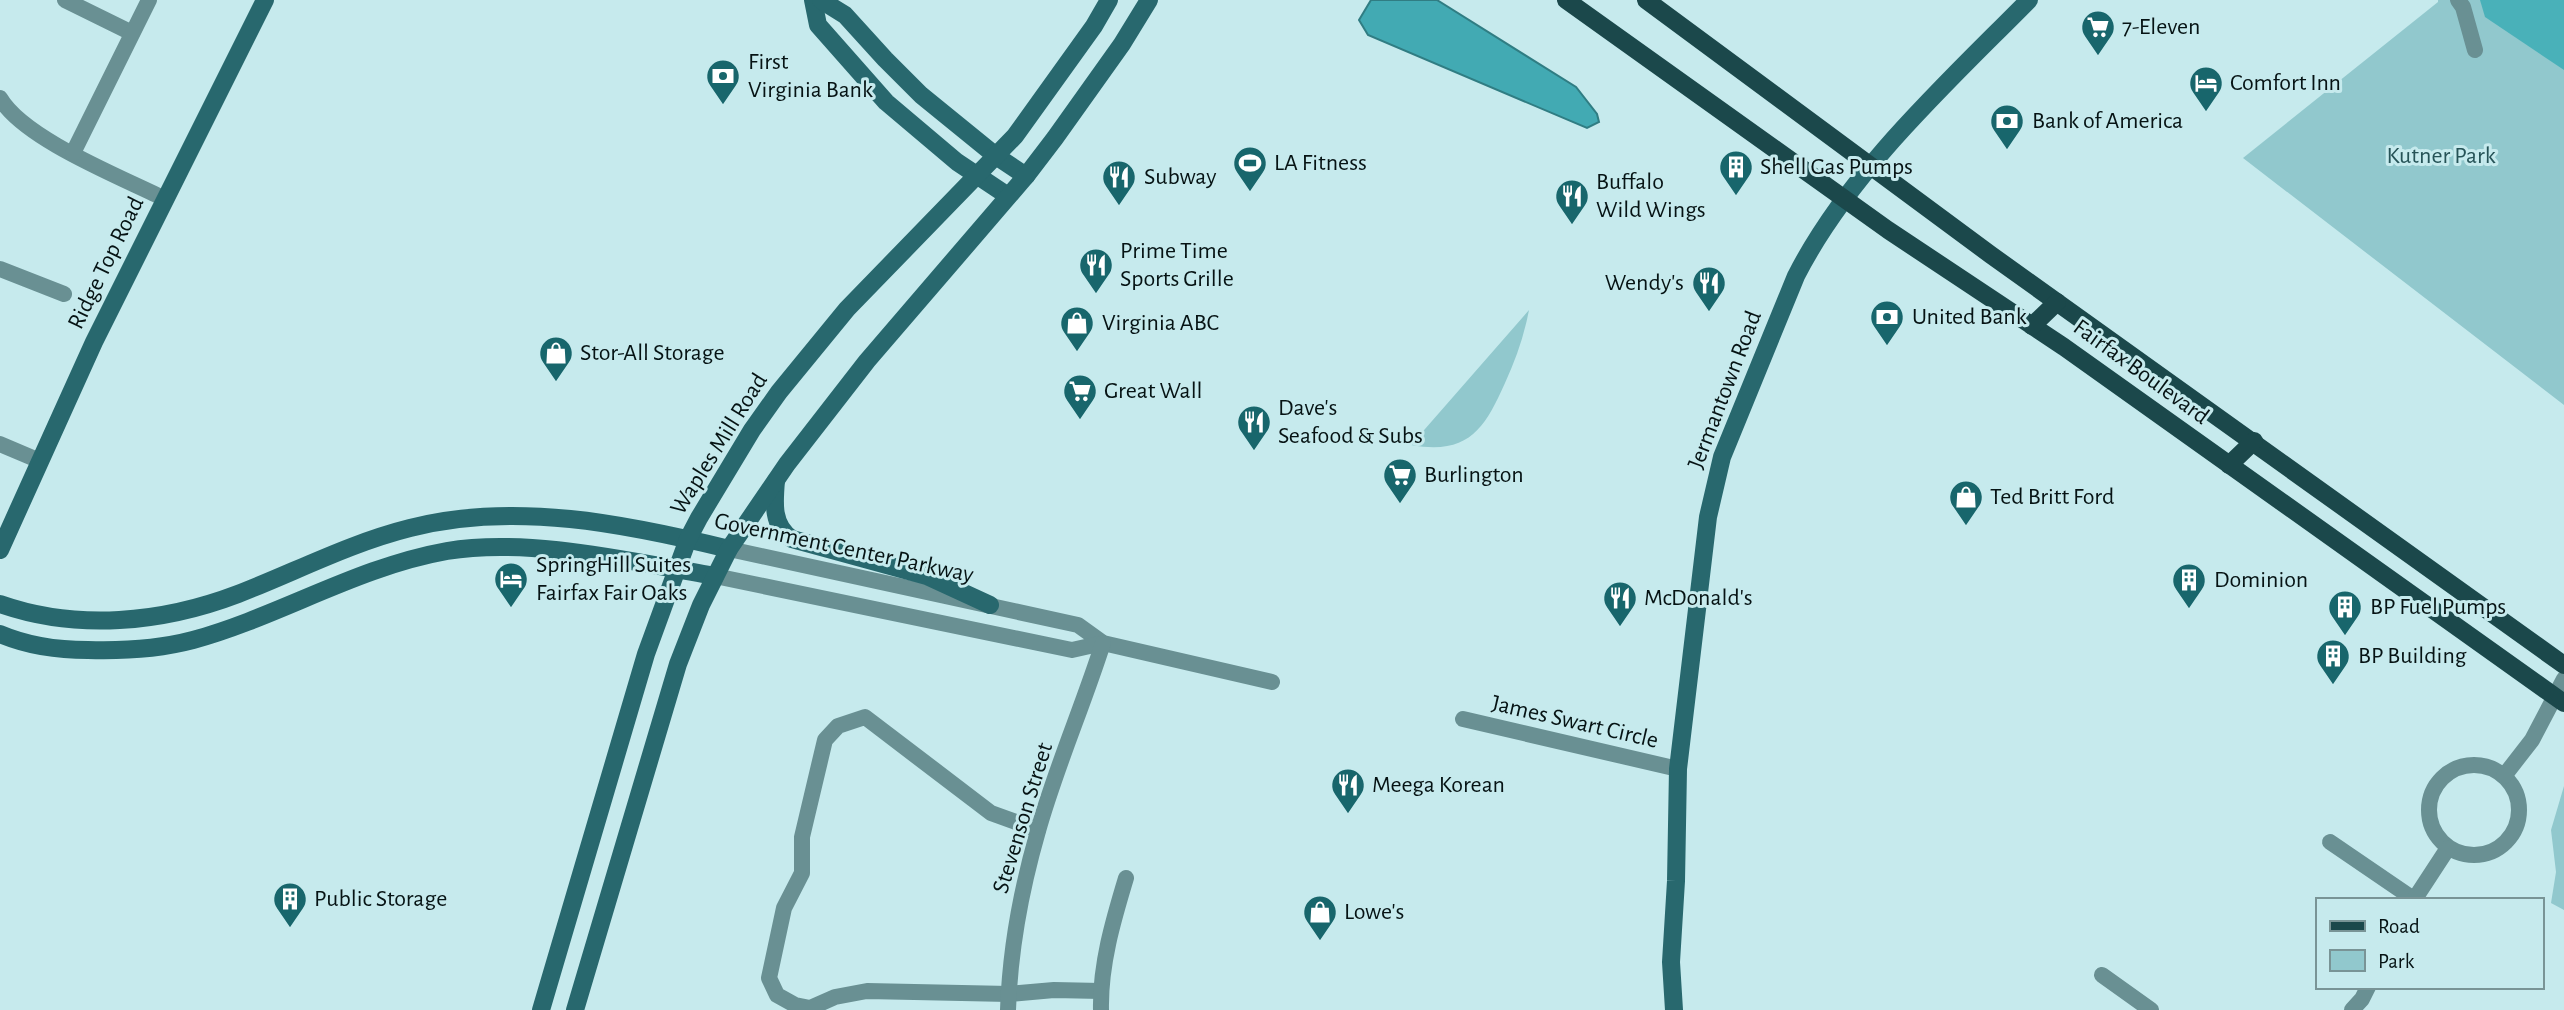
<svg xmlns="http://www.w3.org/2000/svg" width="2564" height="1010" viewBox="0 0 2564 1010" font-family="'Alegreya Sans',sans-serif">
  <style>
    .green { fill: #91c8cd }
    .forest { fill: #49b1b9 }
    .water { fill: #42aab3; stroke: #307d83; stroke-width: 2 }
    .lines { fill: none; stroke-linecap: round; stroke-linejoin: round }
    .street { stroke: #699093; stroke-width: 16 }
    .secondary { stroke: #28686e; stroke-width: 18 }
    .primary { stroke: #1b484b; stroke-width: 18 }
    .labels { text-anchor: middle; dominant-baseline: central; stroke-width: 6; stroke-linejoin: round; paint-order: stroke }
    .poi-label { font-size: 24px; fill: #061314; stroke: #c6eaed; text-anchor: start }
    .park-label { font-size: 24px; fill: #265357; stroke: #c6eaed }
    .street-label { font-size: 24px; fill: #061314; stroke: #c6eaed }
  </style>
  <rect width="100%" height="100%" fill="#c6eaed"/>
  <!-- green -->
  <g class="green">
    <path d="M2438 0H2564V405L2243 158 2438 2Z"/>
    <path d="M1529 310C1524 336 1516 359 1505 383 1484 430 1468 455 1411 445Z"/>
    <path d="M2564 786V910L2551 903 2556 872 2551 830Z"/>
  </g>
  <!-- forest -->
  <path class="forest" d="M2480 0H2564V70L2485 17Z"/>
  <!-- water -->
  <path class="water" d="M1371 0H1437L1576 87 1597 114 1599 122 1587 128 1368 35 1359 20Z"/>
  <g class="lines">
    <!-- street -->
    <g class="street">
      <path d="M65 0 132 33"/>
      <path d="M2458 0 2463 7 2475 50"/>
      <path d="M0 98C24 139 121 177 165 199"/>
      <path d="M73 153 149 0"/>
      <path d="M0 269 64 294"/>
      <path d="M0 444 40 461"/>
      <path d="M729 549 1078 625 1103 643 1272 682"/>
      <path d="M715 576 1072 650 1103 643"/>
      <path d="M1463 719 1678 769"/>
      <circle cx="2474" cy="810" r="45"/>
      <path d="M2504 776 2532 740 2564 679"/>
      <path d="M1038 830 991 813 865 717 838 726 825 740 802 837V873L784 908 769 978 777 995 795 1005 810 1008 835 997 867 991 1009 994 1054 990 1101 991"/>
      <path d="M2330 842 2415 900"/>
      <path d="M2414 900 2448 848"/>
      <path d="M2102 975 2151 1010"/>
      <path d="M1008 1010C1010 949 1021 890 1038 831 1056 767 1083 706 1103 643"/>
      <path d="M1101 1010C1100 965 1113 921 1126 878"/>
      <path d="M2352 1010 2362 999 2368 987"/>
    </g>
    <!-- secondary -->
    <g class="secondary">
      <path d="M813 0 818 25 886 102 957 162 1008 196"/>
      <path d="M821 0 845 15 885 59 921 95 996 156 1026 176"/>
      <path d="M776 481C774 503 772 526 792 539L927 576 990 605"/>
      <path d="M0 550 94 342 265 0"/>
      <path d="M0 604C77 631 162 623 238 594 295 572 350 543 410 528 514 501 627 524 729 549"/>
      <path d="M0 634C28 646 58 650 88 650 122 651 159 649 193 640 280 616 357 567 447 551 529 537 633 562 715 576"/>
      <path d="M541 1010 646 654 688 539 699 518 752 430 779 392 847 309 1015 136 1094 26 1109 0"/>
      <path d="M575 1010 678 664 701 605 729 549 787 464 867 361 1026 176 1055 138 1122 44 1149 0"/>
      <path d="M1674 1010 1671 962 1676 881 1678 769 1708 517 1722 457 1796 276C1849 172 1948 82 2029 0"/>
    </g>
    <!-- primary -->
    <g class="primary">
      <path d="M1566 0 1888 230 2064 347 2564 703"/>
      <path d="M1646 0 1991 255 2564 665"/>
      <path d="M2032 326 2057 302"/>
      <path d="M2229 465 2254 441"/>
    </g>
  </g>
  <!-- icons -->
  <defs>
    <g id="supermarket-pin" transform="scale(1.75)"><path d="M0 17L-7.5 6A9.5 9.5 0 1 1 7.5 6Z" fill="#18666c" stroke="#c6eaed"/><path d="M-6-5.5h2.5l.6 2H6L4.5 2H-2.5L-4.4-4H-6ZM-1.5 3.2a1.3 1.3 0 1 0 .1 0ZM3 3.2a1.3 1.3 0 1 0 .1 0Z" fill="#fff"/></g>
    <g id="bank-pin" transform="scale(1.75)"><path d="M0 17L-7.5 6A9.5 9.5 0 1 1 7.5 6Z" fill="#18666c" stroke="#c6eaed"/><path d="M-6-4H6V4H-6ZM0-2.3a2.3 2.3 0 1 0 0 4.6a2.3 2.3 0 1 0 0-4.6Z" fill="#fff"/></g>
    <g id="hotel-pin" transform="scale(1.75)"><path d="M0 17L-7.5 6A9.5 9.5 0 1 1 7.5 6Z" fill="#18666c" stroke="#c6eaed"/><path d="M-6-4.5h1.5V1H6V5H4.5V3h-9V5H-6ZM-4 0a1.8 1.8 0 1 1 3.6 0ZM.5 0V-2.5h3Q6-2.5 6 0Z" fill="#fff"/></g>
    <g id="stadium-pin" transform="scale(1.75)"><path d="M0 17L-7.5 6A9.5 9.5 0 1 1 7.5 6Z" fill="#18666c" stroke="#c6eaed"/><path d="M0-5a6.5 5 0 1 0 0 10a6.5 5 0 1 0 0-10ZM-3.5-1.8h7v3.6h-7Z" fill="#fff"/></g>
    <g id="building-pin" transform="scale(1.75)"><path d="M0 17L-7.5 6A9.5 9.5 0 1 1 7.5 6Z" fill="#18666c" stroke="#c6eaed"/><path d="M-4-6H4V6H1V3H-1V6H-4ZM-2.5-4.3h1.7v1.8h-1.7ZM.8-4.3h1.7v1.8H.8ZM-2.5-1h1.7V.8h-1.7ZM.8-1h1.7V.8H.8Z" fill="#fff"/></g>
    <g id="restaurant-pin" transform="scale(1.75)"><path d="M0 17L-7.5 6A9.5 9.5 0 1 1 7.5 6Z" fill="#18666c" stroke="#c6eaed"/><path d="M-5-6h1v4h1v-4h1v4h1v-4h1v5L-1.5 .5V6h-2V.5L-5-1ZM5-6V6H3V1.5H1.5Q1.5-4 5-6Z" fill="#fff"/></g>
    <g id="shop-pin" transform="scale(1.75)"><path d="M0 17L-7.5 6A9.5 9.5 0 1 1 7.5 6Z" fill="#18666c" stroke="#c6eaed"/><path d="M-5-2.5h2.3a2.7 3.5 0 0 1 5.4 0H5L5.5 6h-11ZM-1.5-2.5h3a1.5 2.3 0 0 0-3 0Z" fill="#fff"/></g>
  </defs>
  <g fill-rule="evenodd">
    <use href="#supermarket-pin" x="2098" y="27"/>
    <use href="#bank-pin" x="723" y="76"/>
    <use href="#hotel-pin" x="2206" y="83"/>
    <use href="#bank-pin" x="2007" y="121"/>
    <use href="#stadium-pin" x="1250" y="163"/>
    <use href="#building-pin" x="1736" y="167"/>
    <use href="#restaurant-pin" x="1119" y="177"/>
    <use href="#restaurant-pin" x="1572" y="196"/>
    <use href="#restaurant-pin" x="1096" y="265"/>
    <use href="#restaurant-pin" x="1709" y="283"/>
    <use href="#bank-pin" x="1887" y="317"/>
    <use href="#shop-pin" x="1077" y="323"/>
    <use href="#shop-pin" x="556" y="353"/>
    <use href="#supermarket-pin" x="1080" y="391"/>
    <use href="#restaurant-pin" x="1254" y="422"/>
    <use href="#supermarket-pin" x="1400" y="475"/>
    <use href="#shop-pin" x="1966" y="497"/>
    <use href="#hotel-pin" x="511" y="579"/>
    <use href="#building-pin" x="2189" y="580"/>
    <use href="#restaurant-pin" x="1620" y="598"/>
    <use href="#building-pin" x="2345" y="607"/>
    <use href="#building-pin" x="2333" y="656"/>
    <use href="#restaurant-pin" x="1348" y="785"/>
    <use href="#building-pin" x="290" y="899"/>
    <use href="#shop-pin" x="1320" y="912"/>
  </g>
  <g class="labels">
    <!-- poi labels -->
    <g class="poi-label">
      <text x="2122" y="27">7-Eleven</text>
      <text x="748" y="62">First<tspan x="748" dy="28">Virginia Bank</tspan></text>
      <text x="2230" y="83">Comfort Inn</text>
      <text x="2032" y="121">Bank of America</text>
      <text x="1274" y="163">LA Fitness</text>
      <text x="1760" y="167">Shell Gas Pumps</text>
      <text x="1144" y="177">Subway</text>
      <text x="1596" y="182">Buffalo<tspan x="1596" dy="28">Wild Wings</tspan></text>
      <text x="1120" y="251">Prime Time<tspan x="1120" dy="28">Sports Grille</tspan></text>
      <text x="1684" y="283" text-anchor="end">Wendy's</text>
      <text x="1912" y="317">United Bank</text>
      <text x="1102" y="323">Virginia ABC</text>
      <text x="580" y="353">Stor-All Storage</text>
      <text x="1104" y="391">Great Wall</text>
      <text x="1278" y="408">Dave's<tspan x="1278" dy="28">Seafood &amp; Subs</tspan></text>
      <text x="1424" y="475">Burlington</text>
      <text x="1990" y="497">Ted Britt Ford</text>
      <text x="536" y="565">SpringHill Suites<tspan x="536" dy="28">Fairfax Fair Oaks</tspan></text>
      <text x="2214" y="580">Dominion</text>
      <text x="1644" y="598">McDonald's</text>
      <text x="2370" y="607">BP Fuel Pumps</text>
      <text x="2358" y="656">BP Building</text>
      <text x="1372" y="785">Meega Korean</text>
      <text x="314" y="899">Public Storage</text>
      <text x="1344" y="912">Lowe's</text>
    </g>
    <!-- park labels -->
    <g class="park-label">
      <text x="2441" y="156">Kutner Park</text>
    </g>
    <!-- street labels -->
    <g class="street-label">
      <text transform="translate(106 263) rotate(-64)">Ridge Top Road</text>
      <text transform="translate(2141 372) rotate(36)">Fairfax Boulevard</text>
      <text transform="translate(1725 390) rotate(-69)">Jermantown Road</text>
      <text transform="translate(719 444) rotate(-58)">Waples Mill Road</text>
      <text transform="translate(844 548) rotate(12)">Government Center Parkway</text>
      <text transform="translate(1575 722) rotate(13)">James Swart Circle</text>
      <text transform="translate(1023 818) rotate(-73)">Stevenson Street</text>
    </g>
  </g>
  <!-- legend -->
  <rect x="2316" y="898" width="228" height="91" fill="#c6eaed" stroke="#799496" stroke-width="2"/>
  <rect x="2330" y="921" width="35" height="10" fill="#1b484b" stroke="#799496" stroke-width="2"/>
  <text x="2378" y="933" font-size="21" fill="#061314">Road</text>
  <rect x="2330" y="950" width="35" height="21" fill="#91c8cd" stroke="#799496" stroke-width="2"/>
  <text x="2378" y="968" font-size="21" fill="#061314">Park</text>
</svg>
